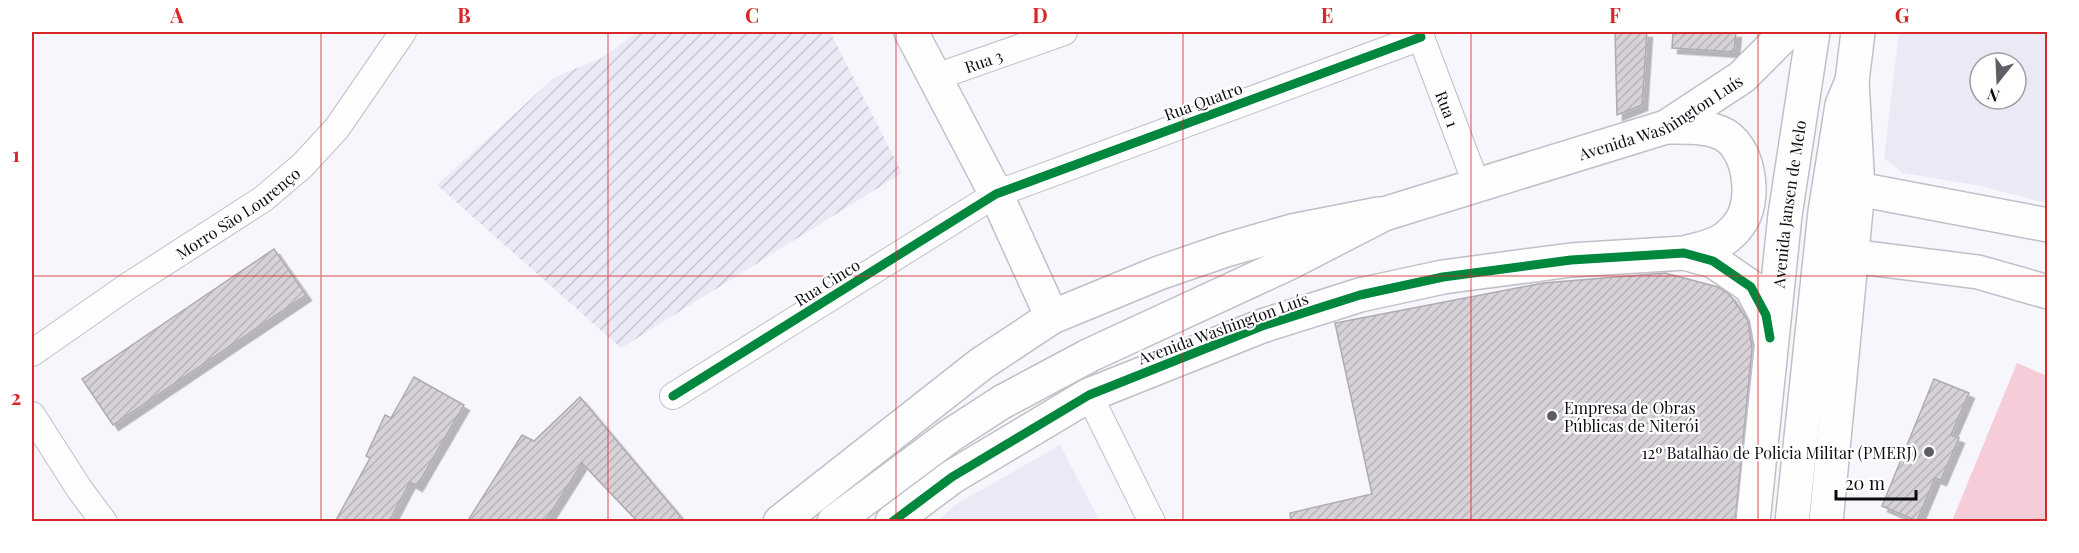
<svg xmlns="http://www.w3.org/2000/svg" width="2079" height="553" viewBox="0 0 2079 553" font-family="'Playfair Display',serif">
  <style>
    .built { fill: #ece9f7; fill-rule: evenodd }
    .industrial { fill: url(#industrial-furrows) }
    .pitch { fill: #f6ccd9 }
    .building { fill: url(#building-hatch); stroke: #afabb1; stroke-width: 1.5; filter: url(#shadow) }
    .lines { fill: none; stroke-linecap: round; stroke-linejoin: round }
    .minor-casing { stroke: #c1bfc7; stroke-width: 28 }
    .tertiary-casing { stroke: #c1bfc7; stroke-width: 36 }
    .primary-casing { stroke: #c1bfc7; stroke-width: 36 }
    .motorway-casing { stroke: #c1bfc7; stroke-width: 36 }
    .minor { stroke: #fefeff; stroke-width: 26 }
    .tertiary { stroke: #fefeff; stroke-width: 33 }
    .primary { stroke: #fefeff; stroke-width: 33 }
    .motorway { stroke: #fefeff; stroke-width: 33 }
    .cycleway-casing { stroke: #fff; stroke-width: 13 }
    .cycleway { stroke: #00873e; stroke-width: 9 }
    .grid { fill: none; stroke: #d62828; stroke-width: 1.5; stroke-opacity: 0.55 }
    .poi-dot { fill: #5f5d65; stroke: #fff; stroke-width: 2 }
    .labels { text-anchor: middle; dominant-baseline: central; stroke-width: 4.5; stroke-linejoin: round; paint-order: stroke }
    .street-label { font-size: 16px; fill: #0d0a13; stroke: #fff }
    .poi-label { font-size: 16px; fill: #0d0a13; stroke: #fff; text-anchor: start }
    .neatline { fill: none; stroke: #d62828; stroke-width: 2 }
    .grid-label { font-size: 20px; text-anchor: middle; font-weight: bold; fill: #d62828 }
  </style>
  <defs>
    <pattern id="industrial-furrows" width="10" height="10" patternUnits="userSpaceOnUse" patternTransform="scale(1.5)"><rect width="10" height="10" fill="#ece9f7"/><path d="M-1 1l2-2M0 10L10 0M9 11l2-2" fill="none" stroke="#c9c6d3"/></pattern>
    <pattern id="building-hatch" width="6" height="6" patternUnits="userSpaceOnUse" patternTransform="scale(1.5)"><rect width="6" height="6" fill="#d7d2d8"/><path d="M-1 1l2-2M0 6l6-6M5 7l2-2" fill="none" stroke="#b7b3b8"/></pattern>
    <filter id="shadow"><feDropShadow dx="5.5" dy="5.5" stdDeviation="0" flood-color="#0004"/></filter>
  </defs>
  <rect width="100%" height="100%" fill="#f7f6fc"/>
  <!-- built -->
  <g class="built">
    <path d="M1899 32H2047V203L1981 186 1903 173 1884 158ZM1980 63H2016V99H1980Z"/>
    <path d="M1060 445 1100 521H937L958 503Z"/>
  </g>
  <!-- industrial -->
  <path class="industrial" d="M637 32H830L902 173 621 348 437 185 555 77 602 58Z"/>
  <!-- pitch -->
  <path class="pitch" d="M2017 363 2047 376V521H1952Z"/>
  <!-- building -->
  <g class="building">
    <path d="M1615 32H1647L1642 105 1617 115Z"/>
    <path d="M1673 32H1736L1734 52 1672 48Z"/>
    <path d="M274 249 306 295 113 425 82 379Z"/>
    <path d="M1665 273 1718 287 1730 295 1748 321 1752 349 1735 522H1291L1290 513 1372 494 1335 323 1543 283Z"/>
    <path d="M414 377 464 405 417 486 410 482 389 522H335L370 458 366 456 385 415 391 418Z"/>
    <path d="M1934 379 1969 393 1951 435 1959 438 1941 480 1935 478 1917 521 1882 506Z"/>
    <path d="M580 397 685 522H638L582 463 545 522H467L522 435 534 441Z"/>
  </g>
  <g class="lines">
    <!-- minor casing -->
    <g class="minor-casing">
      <g id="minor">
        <path id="s1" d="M1419 32 1477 186"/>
        <path id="s2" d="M936 77 1064 32"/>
        <path id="s3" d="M32 353 128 286 263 199 303 165 337 128 403 32"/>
        <path d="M1089 395 1152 522"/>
        <path d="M673 396 996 194 1421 37"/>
        <path d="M32 415 80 490 104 522"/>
      </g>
    </g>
    <!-- tertiary casing -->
    <g class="tertiary-casing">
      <g id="tertiary">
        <path d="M911 32 996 194 1052 317"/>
        <path d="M1858 189 2048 225"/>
        <path d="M1851 256 1978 272 2048 292"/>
        <path d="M780 522 981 364 1052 317 1159 273 1226 250 1292 231 1379 214"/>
        <path d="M892 522 952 477 1089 395 1262 326 1360 295 1443 277 1571 260 1684 253 1713 261 1751 287 1766 315 1770 338"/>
      </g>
    </g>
    <!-- primary casing -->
    <g class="primary-casing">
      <g id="primary">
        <path d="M1666 127C1685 127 1704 126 1721 133 1749 145 1756 196 1742 220 1739 225 1732 233 1727 237 1715 247 1698 249 1684 253"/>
        <path id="s4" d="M1384 214 1666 127 1742 77 1787 32"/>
        <path id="s5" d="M1753 522 1785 215 1813 32"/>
        <path d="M1826 522 1858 189 1852 81 1858 32"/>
      </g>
    </g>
    <!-- motorway casing -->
    <g class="motorway-casing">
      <g id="motorway">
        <path d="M834 522 951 435 1002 402 1090 355 1289 263 1384 214"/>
        <path d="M1792 522 1825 212 1842 105 1852 81"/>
      </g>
    </g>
    <!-- minor -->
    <use href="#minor" class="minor"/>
    <!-- tertiary -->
    <use href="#tertiary" class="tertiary"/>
    <!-- primary -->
    <use href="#primary" class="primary"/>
    <!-- motorway -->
    <use href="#motorway" class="motorway"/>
    <!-- cycleway casing -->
    <g class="cycleway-casing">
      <g id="cycleway">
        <path d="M673 396 996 194 1421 37"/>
        <path d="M892 522 952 477 1089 395 1262 326 1360 295 1443 277 1571 260 1684 253 1713 261 1751 287 1766 315 1770 338"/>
      </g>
    </g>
    <!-- cycleway -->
    <use href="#cycleway" class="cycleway"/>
  </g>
  <!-- grid -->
  <path class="grid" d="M321 32V522M608 32V522M896 32V522M1183 32V522M1471 32V522M1758 32V522M32 276H2048"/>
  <!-- markers -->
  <g class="poi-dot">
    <circle cx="1552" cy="416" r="6"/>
    <circle cx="1929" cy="452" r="6"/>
  </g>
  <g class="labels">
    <!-- street labels -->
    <g class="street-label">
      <text stroke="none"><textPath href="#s2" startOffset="50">Rua 3</textPath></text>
      <text transform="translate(1203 101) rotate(-20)">Rua Quatro</text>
      <text stroke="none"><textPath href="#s1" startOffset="82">Rua 1</textPath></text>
      <text stroke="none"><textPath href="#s4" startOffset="294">Avenida Washington Luís</textPath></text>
      <text stroke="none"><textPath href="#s5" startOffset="320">Avenida Jansen de Melo</textPath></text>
      <text stroke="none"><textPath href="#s3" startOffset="249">Morro São Lourenço</textPath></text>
      <text transform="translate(827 282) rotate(-32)">Rua Cinco</text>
      <text transform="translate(1223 328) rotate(-20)">Avenida Washington Luís</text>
    </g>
    <!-- poi labels -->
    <g class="poi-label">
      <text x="1564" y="407">Empresa de Obras<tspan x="1564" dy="18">Públicas de Niterói</tspan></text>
      <text x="1917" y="452" text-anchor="end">12º Batalhão de Policia Militar (PMERJ)</text>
    </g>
  </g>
  <!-- border -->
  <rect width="2079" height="553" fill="none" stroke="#ffffff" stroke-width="66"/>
  <!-- north arrow -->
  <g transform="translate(1998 81) rotate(198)"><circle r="28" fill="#ffffff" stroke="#9e9da1" stroke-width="1.5"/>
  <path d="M0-4.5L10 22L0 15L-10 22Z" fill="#5f5d65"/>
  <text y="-9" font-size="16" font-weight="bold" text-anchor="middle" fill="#0d0a13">N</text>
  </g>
  <!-- scale -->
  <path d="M1836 490v9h80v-9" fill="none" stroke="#0d0a13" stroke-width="3"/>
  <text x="1845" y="490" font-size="18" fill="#0d0a13" stroke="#ffffff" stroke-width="4.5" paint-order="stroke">20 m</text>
  <rect x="33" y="33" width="2013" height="487" class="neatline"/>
  <g class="grid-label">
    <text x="177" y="23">A</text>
    <text x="464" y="23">B</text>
    <text x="752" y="23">C</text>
    <text x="1040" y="23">D</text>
    <text x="1327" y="23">E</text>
    <text x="1615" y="23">F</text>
    <text x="1902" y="23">G</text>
    <text x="16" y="162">1</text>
    <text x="16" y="405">2</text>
  </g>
</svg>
